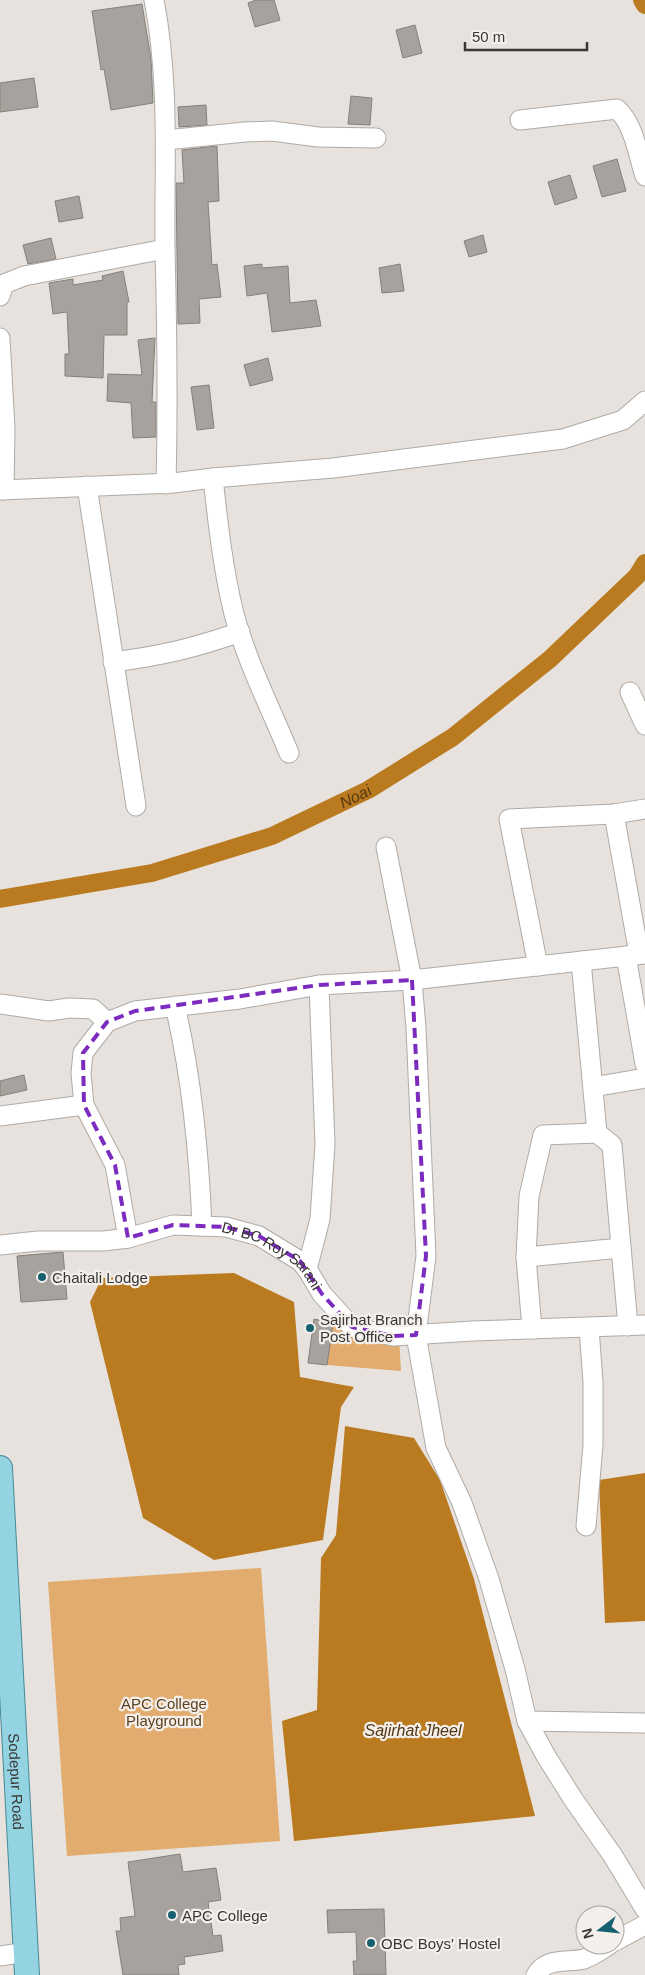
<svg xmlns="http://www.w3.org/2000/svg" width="645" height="1975" viewBox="0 0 645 1975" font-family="Arial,sans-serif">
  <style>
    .green { fill: #e2ac6e }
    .water { fill: #ba7a20 }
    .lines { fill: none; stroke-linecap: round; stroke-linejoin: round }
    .canal { stroke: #ba7a20; stroke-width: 18 }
    .building { fill: #a7a29d; stroke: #84807b }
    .minor-casing { stroke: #afaaa5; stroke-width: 21 }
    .major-casing { stroke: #468a98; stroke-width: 26 }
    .minor { stroke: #fff; stroke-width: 19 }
    .major { stroke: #94d4e2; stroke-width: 24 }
    .marked { fill: none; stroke: #7b2cbf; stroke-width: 4; stroke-dasharray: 10 6; stroke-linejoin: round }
    .poi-dot { fill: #17606f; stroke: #f4efea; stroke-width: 2 }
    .labels { text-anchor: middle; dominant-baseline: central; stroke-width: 4.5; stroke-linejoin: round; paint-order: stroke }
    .street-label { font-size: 15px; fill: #393735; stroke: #f4efea }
    .poi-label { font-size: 15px; fill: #393735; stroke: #f4efea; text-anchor: start }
    .park-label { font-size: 15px; fill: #5e4220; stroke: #f4efea }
    .water-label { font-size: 16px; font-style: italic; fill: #533815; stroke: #f4efea }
  </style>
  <rect width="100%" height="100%" fill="#e7e2dd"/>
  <!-- green -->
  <g class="green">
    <path d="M333 1322 351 1328 399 1338 401 1371 327 1365Z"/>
    <path d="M261 1568 280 1841 67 1856 48 1582Z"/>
  </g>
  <!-- water -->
  <g class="water">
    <path d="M234 1273 294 1302 300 1377 354 1387 341 1407 323 1540 214 1560 143 1518 90 1302 102 1278Z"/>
    <path d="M345 1426 414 1438 440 1480 474 1579 535 1816 294 1841 282 1721 317 1710 321 1558 336 1535Z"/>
    <path d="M645 1473V1621L605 1623 599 1480Z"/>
  </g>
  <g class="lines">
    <!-- canal -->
    <g class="canal">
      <path d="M642 0 645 5"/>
      <path id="s1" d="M0 899 152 873 272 836 368 790 453 737 550 659 637 576 645 563"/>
    </g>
  </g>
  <!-- building -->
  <g class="building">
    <path d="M256 0H274L280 20 255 27 248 3Z"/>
    <path d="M142 4 151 59 153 103 111 110 104 69 101 70 92 11Z"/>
    <path d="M415 25 422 53 403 58 396 30Z"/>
    <path d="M34 78 38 107 0 112V83Z"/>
    <path d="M351 96 372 98 370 125 348 124Z"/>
    <path d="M206 105 207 125 179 127 178 107Z"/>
    <path d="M217 146 219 201 208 202 212 265 217 264 221 297 199 299 200 323 178 324 176 183H184L182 150Z"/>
    <path d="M617 159 626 191 602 197 593 166Z"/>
    <path d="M570 175 577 198 555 205 548 182Z"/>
    <path d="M79 196 83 218 59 222 55 201Z"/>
    <path d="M483 235 487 252 469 257 464 241Z"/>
    <path d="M51 238 56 259 28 264 23 245Z"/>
    <path d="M262 264V268L288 266 290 303 316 300 321 326 272 332 267 293 247 296 244 266Z"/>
    <path d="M400 264 404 291 382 293 379 268Z"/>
    <path d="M123 271 129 302H127V335H104L103 378 65 376V354H69L67 312 53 314 49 283 73 279V285L103 280 102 276Z"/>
    <path d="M155 338 152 402H156V437L133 438 131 403 107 401 108 374 142 375 138 340Z"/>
    <path d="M268 358 273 380 250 386 244 365Z"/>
    <path d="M209 385 214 428 197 430 191 387Z"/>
    <path d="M24 1075 27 1090 0 1096V1081Z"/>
    <path d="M63 1252 67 1299 21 1302 17 1256Z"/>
    <path d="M314 1319 333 1323 327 1365 308 1363Z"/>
    <path d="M180 1854 183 1872 216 1868 221 1900 208 1902 213 1936 221 1935 223 1951 184 1957 185 1964 178 1965 179 1975H123L116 1931H121L120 1918 135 1916 128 1862Z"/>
    <path d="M384 1909 386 1975H354L353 1961H357L356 1932 328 1933 327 1910Z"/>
  </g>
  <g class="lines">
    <!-- minor casing -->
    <g class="minor-casing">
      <g id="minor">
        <path d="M154 0C170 82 164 166 165 249 167 327 168 405 166 484"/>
        <path d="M520 120 617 109C634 124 638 155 645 176"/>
        <path d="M166 140 245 132 272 131 318 137 376 138"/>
        <path d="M0 296 4 284 24 276 165 249"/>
        <path d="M0 338 5 428 4 490"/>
        <path d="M213 478C218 524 223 569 234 614 247 662 270 707 289 753"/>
        <path d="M87 486 136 806"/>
        <path d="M0 490 173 483 213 478 333 468 563 439 623 420 645 401"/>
        <path d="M113 662C160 656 195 648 240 632"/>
        <path d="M630 692 645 725"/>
        <path d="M614 814 639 954"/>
        <path d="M386 847 412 980 416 1028 426 1256 416 1335 436 1448 462 1503 489 1579 515 1669 527 1721 546 1756 573 1799 613 1856 645 1909"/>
        <path d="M626 956 645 1064"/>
        <path d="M581 961 597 1133"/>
        <path d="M538 966 509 819 614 814 645 809"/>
        <path d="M319 985 412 980 645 954"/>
        <path d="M0 1004 49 1011 69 1008 93 1009 107 1022"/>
        <path d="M175 1006C192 1078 199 1152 202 1226"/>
        <path d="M593 1087 645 1078"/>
        <path d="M84 1105 81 1073 83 1053 107 1022 135 1011 240 999 319 985 325 1144 320 1219 307 1269"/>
        <path d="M0 1116 84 1105 115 1165 128 1238"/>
        <path id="s2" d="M0 1245 38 1241H104L128 1238 173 1225 226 1227 259 1236 300 1261 307 1269 322 1294 352 1327 393 1336 473 1331 645 1325"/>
        <path d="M526 1257 621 1248"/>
        <path d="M532 1329 526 1257 529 1196 543 1135 597 1133 612 1145 628 1326"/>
        <path d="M586 1526 593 1445V1382L589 1328"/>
        <path d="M527 1721 645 1723"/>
        <path d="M615 1941 645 1925"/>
        <path d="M0 1956 26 1952"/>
        <path d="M536 1975C546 1957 567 1963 584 1959 593 1956 601 1950 609 1945"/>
      </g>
    </g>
    <!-- major casing -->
    <g class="major-casing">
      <g id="major">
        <path id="s3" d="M0 1468 27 1975"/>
      </g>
    </g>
    <!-- minor -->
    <use href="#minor" class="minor"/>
    <!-- major -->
    <use href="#major" class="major"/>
  </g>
  <!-- marked area -->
  <path class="marked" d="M412 980 426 1256 416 1335 393 1336 352 1327 322 1294 300 1261 259 1236 226 1227 173 1225 128 1238 115 1165 84 1105 83 1053 107 1022 135 1011 319 985Z"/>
  <!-- markers -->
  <g class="poi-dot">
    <circle cx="42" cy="1277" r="5"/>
    <circle cx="310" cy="1328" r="5"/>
    <circle cx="172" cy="1915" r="5"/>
    <circle cx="371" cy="1943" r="5"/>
  </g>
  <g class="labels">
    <!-- street labels -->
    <g class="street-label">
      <text stroke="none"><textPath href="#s2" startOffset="284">Dr BC Roy Sarani</textPath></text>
      <text stroke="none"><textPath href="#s3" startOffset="314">Sodepur Road</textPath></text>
    </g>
    <!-- poi labels -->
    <g class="poi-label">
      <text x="52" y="1277">Chaitali Lodge</text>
      <text x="320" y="1319">Sajirhat Branch<tspan x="320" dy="17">Post Office</tspan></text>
      <text x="182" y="1915">APC College</text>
      <text x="381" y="1943">OBC Boys' Hostel</text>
    </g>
    <!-- park labels -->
    <g class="park-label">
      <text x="164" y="1703">APC College<tspan x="164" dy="17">Playground</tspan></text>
    </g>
    <!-- water labels -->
    <g class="water-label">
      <text stroke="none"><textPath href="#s1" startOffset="372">Noai</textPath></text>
      <text x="413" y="1730">Sajirhat Jheel</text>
    </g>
  </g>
  <!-- north arrow -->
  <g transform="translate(600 1930) rotate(254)"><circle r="24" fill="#f4efea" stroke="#a9a5a2"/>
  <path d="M0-4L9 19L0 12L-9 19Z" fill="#17606f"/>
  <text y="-8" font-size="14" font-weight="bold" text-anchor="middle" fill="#393735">N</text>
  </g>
  <!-- scale -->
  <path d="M465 42v8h122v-8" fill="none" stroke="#393735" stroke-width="2.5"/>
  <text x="472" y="42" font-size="15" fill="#393735" stroke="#f4efea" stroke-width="4" paint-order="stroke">50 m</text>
</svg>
